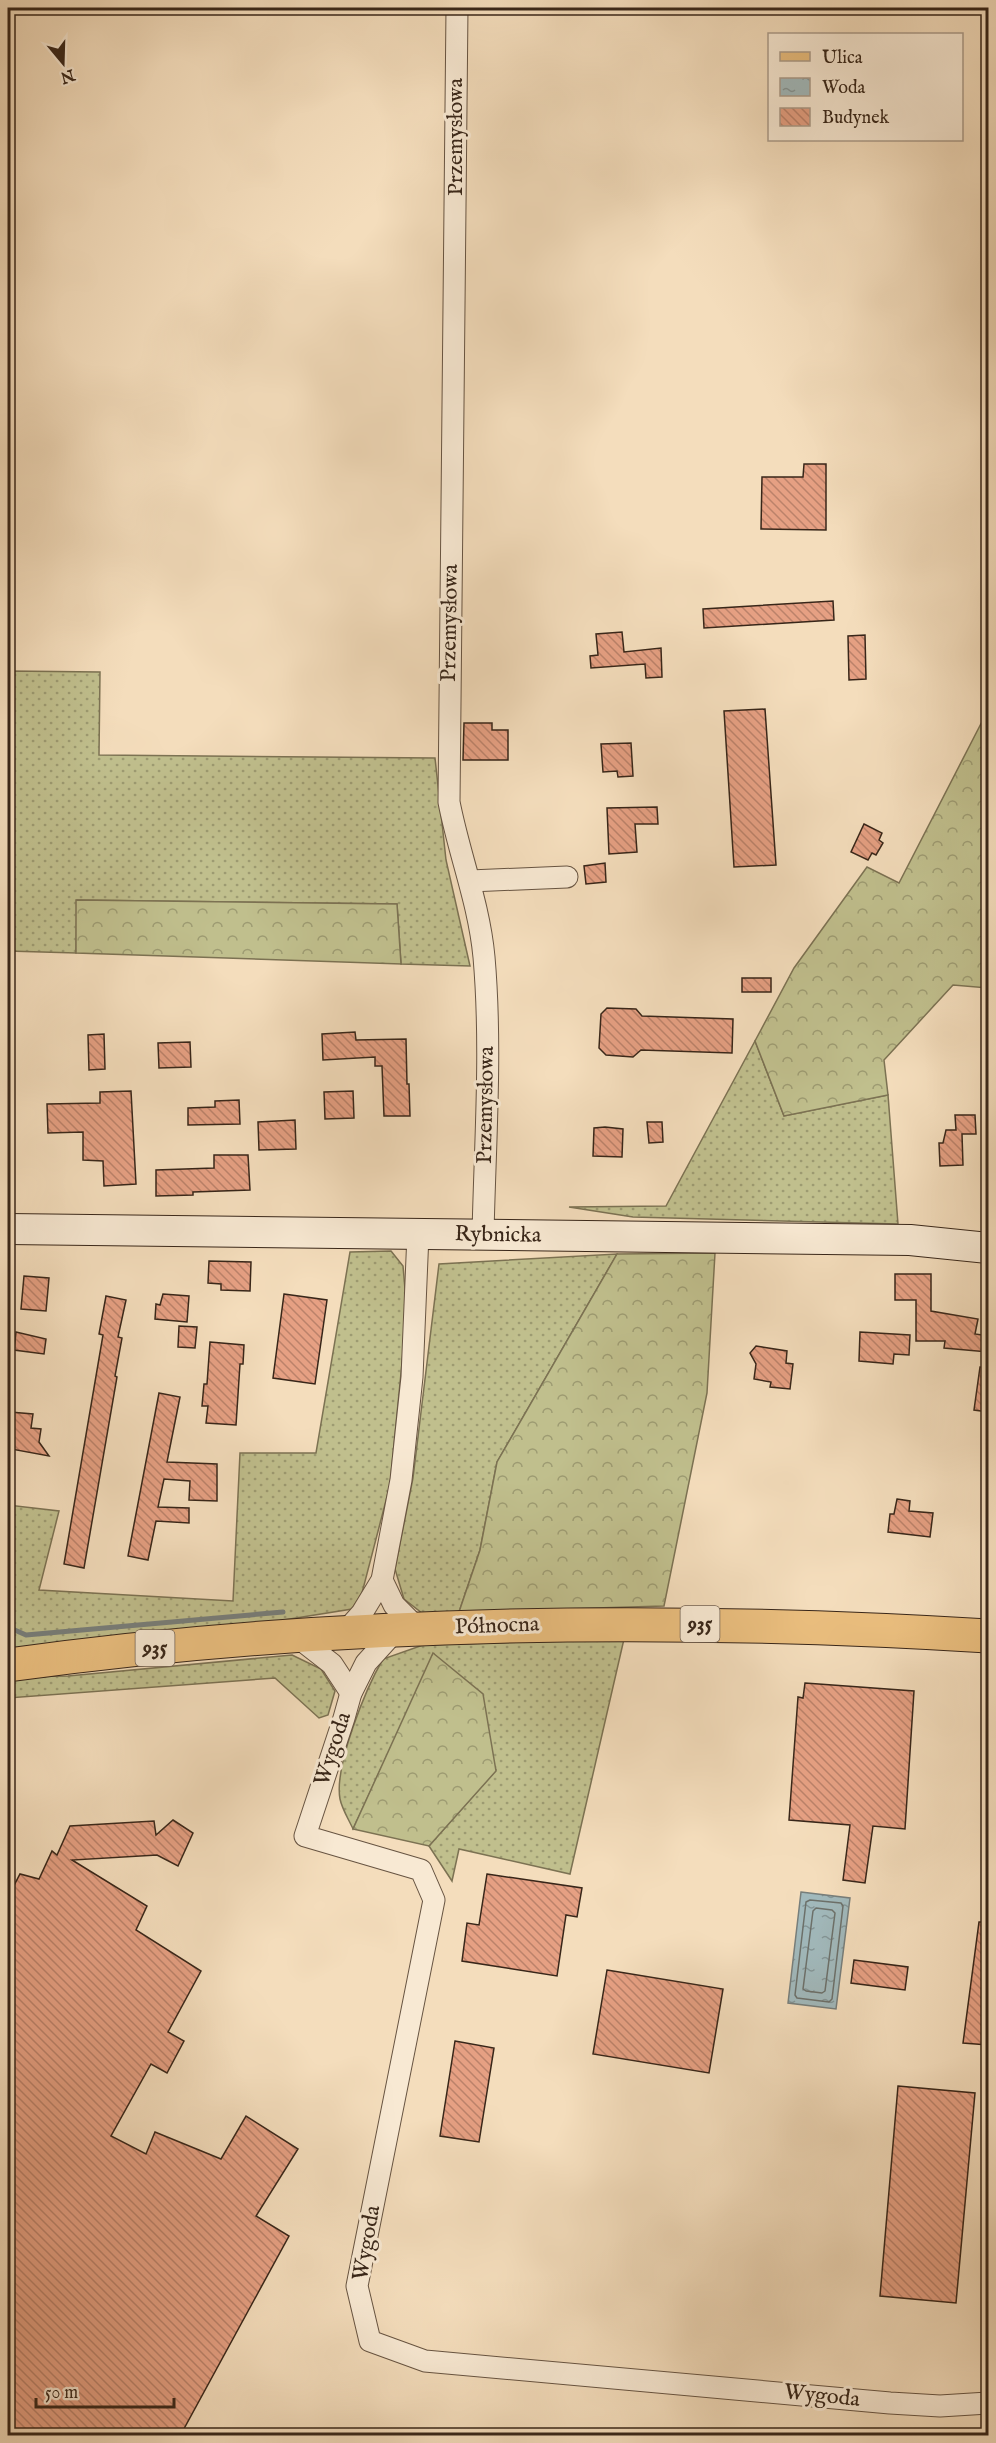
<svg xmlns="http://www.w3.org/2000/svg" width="996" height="2443" viewBox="0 0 996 2443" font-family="'IM FELL English',serif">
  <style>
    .grass { fill: url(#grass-dots); stroke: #7c7253; stroke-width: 1.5 }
    .forest { fill: url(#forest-crowns); stroke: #7c7253; stroke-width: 1.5 }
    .water { fill: url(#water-ripples); stroke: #777e7b; stroke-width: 1.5 }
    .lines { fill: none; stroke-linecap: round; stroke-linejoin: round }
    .shore { stroke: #6c706a; stroke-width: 1.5 }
    .stream { stroke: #777e7b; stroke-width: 5 }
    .building { fill: url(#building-back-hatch); stroke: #382619; stroke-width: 1.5 }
    .street-casing { stroke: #675442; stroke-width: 23 }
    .secondary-casing { stroke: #382619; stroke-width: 32 }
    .primary-casing { stroke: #382619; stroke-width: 35 }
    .street { stroke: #f8e9d3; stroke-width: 21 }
    .secondary { stroke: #f8e9d3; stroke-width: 30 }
    .primary { stroke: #eabe7e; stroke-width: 33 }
    .labels { text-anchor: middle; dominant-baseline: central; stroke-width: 6; stroke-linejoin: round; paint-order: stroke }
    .shield { fill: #f8e9d3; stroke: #726051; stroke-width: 1.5 }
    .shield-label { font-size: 21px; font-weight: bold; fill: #382619 }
    .street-label { font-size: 22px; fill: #382619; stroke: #f8e9d3 }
  </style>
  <defs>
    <pattern id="grass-dots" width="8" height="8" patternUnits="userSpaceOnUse" patternTransform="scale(1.5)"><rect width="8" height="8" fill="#c0bf8d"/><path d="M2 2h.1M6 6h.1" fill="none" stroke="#9d9b72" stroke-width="1.8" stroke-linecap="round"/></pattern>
    <pattern id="forest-crowns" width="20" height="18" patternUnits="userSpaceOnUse" patternTransform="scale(1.5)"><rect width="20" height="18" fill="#c0bf8d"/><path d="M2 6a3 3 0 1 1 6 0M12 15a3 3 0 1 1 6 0" fill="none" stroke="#9d9b72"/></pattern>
    <pattern id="water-ripples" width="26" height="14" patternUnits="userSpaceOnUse" patternTransform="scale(1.5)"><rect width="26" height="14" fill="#a1b9bc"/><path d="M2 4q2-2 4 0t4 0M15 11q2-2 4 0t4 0" fill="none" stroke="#849698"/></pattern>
    <pattern id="building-back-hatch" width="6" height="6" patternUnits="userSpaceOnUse" patternTransform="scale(1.5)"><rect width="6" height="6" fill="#e6a083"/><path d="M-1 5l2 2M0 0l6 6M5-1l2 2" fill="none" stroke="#bb826a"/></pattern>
  </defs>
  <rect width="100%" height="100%" fill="#f4ddbc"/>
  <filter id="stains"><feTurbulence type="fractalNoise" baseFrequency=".00333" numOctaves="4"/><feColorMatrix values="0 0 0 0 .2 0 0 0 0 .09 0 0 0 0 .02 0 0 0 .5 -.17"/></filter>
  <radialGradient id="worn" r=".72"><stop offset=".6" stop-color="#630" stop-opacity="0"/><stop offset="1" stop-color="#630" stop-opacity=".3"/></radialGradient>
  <!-- grass -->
  <g class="grass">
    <path d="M8 671 100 672 99 755 435 758 446 860 470 966 401 964 397 904 77 900 76 953 8 951Z"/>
    <path d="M755 1041 784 1116 888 1095 898 1224 633 1217 569 1207 666 1206Z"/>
    <path d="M391 1251 403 1266 407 1312 390 1485 362 1593 352 1609 240 1627 8 1653V1505L59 1511 39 1590 233 1601 240 1453H316L350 1252Z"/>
    <path d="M617 1254 497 1462 480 1550 459 1612 422 1613 404 1599 395 1569 413 1478 439 1264Z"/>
    <path d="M624 1639 570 1874 459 1849 452 1881 429 1846 496 1770 434 1654 353 1829C349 1820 342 1809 340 1799 334 1766 366 1688 383 1659L423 1645Z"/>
    <path d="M292 1655 321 1669 335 1691 328 1715 319 1718 275 1678 8 1698V1677L68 1676Z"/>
  </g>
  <!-- forest -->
  <g class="forest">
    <path d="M988 710V988L953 985 884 1060 888 1095 784 1116 755 1041 794 968 867 867 899 883Z"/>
    <path d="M76 900 397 904 401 964 76 953Z"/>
    <path d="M715 1253 707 1393 664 1606 459 1612 480 1550 497 1462 617 1254Z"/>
    <path d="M433 1653 483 1694 496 1771 429 1846 353 1829Z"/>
  </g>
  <!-- water -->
  <path class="water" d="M801 1892 850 1898 836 2009 788 2003Z"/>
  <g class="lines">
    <!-- shore -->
    <g class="shore">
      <path d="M810 1900 841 1903 843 1906 832 1999 829 2002 797 1998 795 1995 806 1902Z"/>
      <path d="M816 1908 832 1910 835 1913 825 1991 822 1993 806 1991 803 1989 813 1911Z"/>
    </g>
    <!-- stream -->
    <path class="stream" d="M8 1627 26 1635 283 1612"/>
  </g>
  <!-- building -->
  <g class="building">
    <path d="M804 464H826V530L761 529 762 477H803Z"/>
    <path d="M833 601 834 620 704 628 703 609Z"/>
    <path d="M622 632 624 652 661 648 662 677 646 678 645 664 591 668 590 656 598 655 596 634Z"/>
    <path d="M865 635 866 679 849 680 848 636Z"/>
    <path d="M765 709 776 865 734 867 724 711Z"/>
    <path d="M464 723H492V730H508V760H463Z"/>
    <path d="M631 743 633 776 618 777 617 771 603 772 601 744Z"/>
    <path d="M657 807 658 824H635L637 852 609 854 607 808Z"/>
    <path d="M864 824 882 833 879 840 883 843 876 855 872 853 868 860 851 852Z"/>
    <path d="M605 863 606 882 586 884 584 866Z"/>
    <rect x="742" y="978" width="29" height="14"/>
    <path d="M607 1008 636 1009 642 1016 733 1019 732 1053 641 1050 633 1057 606 1055 599 1048 601 1014Z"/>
    <path d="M355 1032 356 1040 406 1039 407 1084H409L410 1116H384L382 1066H375V1057L323 1060 322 1034Z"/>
    <path d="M104 1034 105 1069 89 1070 88 1035Z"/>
    <path d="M190 1042 191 1067 159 1068 158 1043Z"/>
    <path d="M131 1091 136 1184 104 1186 103 1161 83 1160V1132L48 1133 47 1104 100 1103V1092Z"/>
    <path d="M353 1091 354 1118 325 1119 324 1092Z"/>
    <path d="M239 1100 240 1124 188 1125V1108L215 1107V1101Z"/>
    <path d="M955 1115H975L976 1134H962L963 1165 940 1166 939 1143H943L946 1130H956Z"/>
    <path d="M295 1120 296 1149 259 1150 258 1122Z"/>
    <path d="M647 1122H662L663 1142 649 1143Z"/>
    <path d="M605 1127 623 1129 622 1157 593 1156 594 1128Z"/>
    <path d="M214 1155H248L250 1190 193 1192V1195L156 1196V1170L214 1168Z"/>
    <path d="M209 1261 251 1262 250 1291 221 1290V1284L208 1283Z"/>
    <path d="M895 1274H931V1311L978 1319 975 1334 988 1336V1352L944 1348 945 1341H916V1300H895Z"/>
    <path d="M24 1276 49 1278 46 1311 21 1309Z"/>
    <path d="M163 1294 189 1296 187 1322 155 1319 156 1304 160 1305Z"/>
    <path d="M284 1294 327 1300 315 1384 273 1378Z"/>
    <path d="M106 1296 126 1300 118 1337 122 1338 115 1376 117 1377 84 1568 64 1564 103 1335 99 1334Z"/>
    <path d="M179 1326 197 1327 195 1348 178 1347Z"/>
    <path d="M16 1332 46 1339 44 1354 14 1350Z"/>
    <path d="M860 1332 910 1335 909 1355 894 1354 893 1364 859 1361Z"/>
    <path d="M210 1342 244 1345 243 1364H240L236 1425 206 1423 208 1406H202L204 1384H207Z"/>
    <path d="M756 1346 787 1351 786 1363 793 1364 790 1389 770 1387 771 1382 754 1379 756 1364 750 1353Z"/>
    <path d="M980 1367 988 1368V1412L974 1410Z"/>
    <path d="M159 1393 180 1397 167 1462 217 1464V1501L189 1500 190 1481 164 1479 158 1507 189 1508V1523L156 1521 148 1560 128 1556Z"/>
    <path d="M10 1412 33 1414 31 1428 41 1429 39 1442 49 1456 11 1449 13 1428H9Z"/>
    <path d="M897 1499 910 1501 909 1511 933 1513 930 1537 888 1532 890 1514H894Z"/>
    <path d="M805 1683 914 1691 905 1829 873 1826 865 1883 843 1880 850 1825 789 1820 798 1697 803 1698Z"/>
    <path d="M173 1820 193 1833 178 1866 157 1855 72 1860 147 1906 136 1930 201 1971 168 2032 184 2041 167 2073 151 2064 111 2136 146 2154 155 2132 221 2159 246 2116 298 2149 256 2216 289 2236 180 2436H8V1897L20 1874 39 1879 52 1851 57 1855 70 1826 154 1821 156 1835Z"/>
    <path d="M487 1874 582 1888 577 1917 566 1915 557 1976 462 1961 467 1923 479 1925Z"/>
    <path d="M979 1922H988V2045L963 2043Z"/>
    <path d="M854 1960 908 1967 905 1990 851 1983Z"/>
    <path d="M607 1970 723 1989 709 2073 593 2054Z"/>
    <path d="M455 2041 494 2048 479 2142 440 2136Z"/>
    <path d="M898 2086 975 2093 956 2303 880 2296Z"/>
  </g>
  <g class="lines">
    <!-- street casing -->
    <g class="street-casing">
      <g id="street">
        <path d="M457 8 449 802C459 854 479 903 484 957 492 1049 485 1143 483 1234"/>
        <path d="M470 881 567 877"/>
        <path d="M382 1580 394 1605 418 1629"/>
        <path d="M396 1630 366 1663 351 1693 344 1718 305 1836 421 1870 434 1900 357 2286 370 2341 425 2361 890 2403 940 2406 988 2403"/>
        <path d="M344 1633 362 1613 382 1580 401 1480 412 1377 418 1234"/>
        <path d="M296 1636 332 1664 351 1693"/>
      </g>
    </g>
    <!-- secondary casing -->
    <g class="secondary-casing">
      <path id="secondary" d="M8 1229 910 1240 988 1248"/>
    </g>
    <!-- primary casing -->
    <g class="primary-casing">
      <path id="primary" d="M8 1665C332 1620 661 1616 988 1636"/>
    </g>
    <!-- street -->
    <use href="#street" class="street"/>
    <!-- secondary -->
    <use href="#secondary" class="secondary"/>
    <!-- primary -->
    <use href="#primary" class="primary"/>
  </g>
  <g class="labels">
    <!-- shield labels -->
    <g class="shield">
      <rect x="680.5" y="1606" width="39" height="36" rx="4.5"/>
      <rect x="135.5" y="1630" width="39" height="36" rx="4.5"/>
    </g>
    <g class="shield-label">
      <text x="700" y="1624">935</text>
      <text x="155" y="1648">935</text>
    </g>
    <!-- street labels -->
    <g class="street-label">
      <text transform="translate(456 137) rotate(-90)">Przemysłowa</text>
      <text transform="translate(450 623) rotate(-89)">Przemysłowa</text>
      <text transform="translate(486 1105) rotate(-89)">Przemysłowa</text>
      <text transform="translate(498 1235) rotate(1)">Rybnicka</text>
      <text transform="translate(497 1626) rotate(-2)">Północna</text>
      <text transform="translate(333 1749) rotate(-72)">Wygoda</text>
      <text transform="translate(367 2243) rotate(-80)">Wygoda</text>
      <text transform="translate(822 2396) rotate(6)">Wygoda</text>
    </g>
  </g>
  <!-- margin -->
  <rect width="996" height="2443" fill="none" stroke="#f4ddbc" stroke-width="30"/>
  <rect x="9" y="9" width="978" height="2425" fill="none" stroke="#382619" stroke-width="3"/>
  <rect x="15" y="15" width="966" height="2413" fill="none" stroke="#382619" stroke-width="1.5"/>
  <!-- legend -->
  <rect x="768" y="33" width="195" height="108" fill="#f8e9d3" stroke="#ab9b89" stroke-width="1.5"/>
  <rect x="780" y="52" width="30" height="9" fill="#eabe7e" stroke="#ab9b89" stroke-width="1.5"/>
  <text x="822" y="63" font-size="18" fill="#382619">Ulica</text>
  <rect x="780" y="78" width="30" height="18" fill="url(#water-ripples)" stroke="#ab9b89" stroke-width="1.5"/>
  <text x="822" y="93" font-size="18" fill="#382619">Woda</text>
  <rect x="780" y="108" width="30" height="18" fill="url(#building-back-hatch)" stroke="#ab9b89" stroke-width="1.5"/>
  <text x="822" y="123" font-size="18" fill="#382619">Budynek</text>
  <!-- north arrow -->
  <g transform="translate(63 63) rotate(161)" stroke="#f8e9d3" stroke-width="4.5" paint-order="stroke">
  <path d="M0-4.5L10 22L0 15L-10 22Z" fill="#382619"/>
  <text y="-9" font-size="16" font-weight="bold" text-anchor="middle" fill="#382619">N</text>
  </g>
  <!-- scale -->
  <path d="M36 2398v9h138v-9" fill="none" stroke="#382619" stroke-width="3"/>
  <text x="45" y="2398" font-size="18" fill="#382619" stroke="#f8e9d3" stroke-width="4.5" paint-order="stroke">50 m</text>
  <rect width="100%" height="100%" filter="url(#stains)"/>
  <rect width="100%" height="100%" fill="url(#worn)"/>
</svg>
